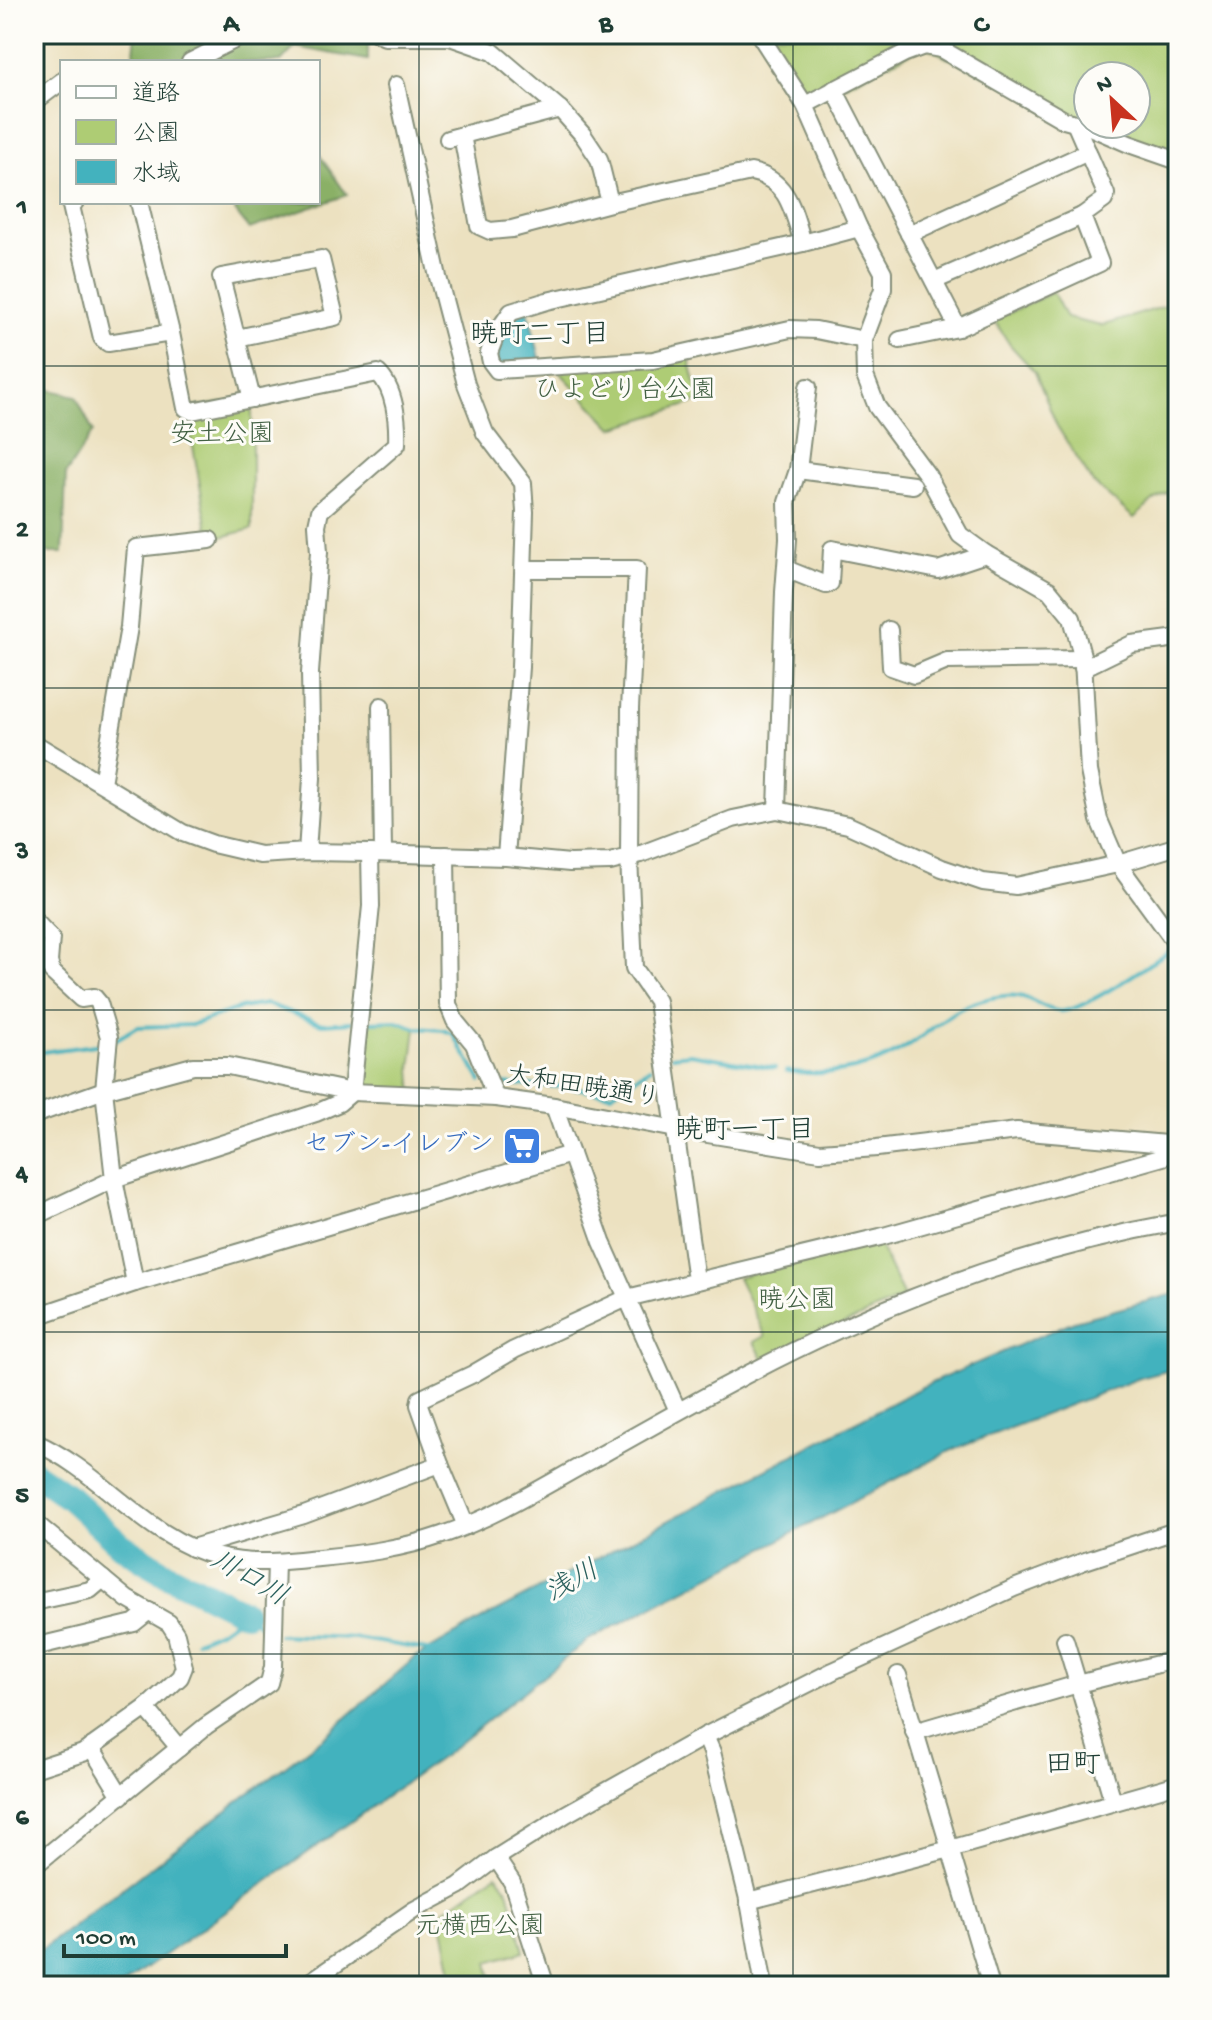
<svg xmlns="http://www.w3.org/2000/svg" width="1212" height="2020" viewBox="0 0 1212 2020" font-family="'Gochi Hand','Klee One',sans-serif">
  <style>
    .green { fill: #aecc74; stroke: #668454; stroke-width: 2; fill-rule: evenodd }
    .forest { fill: #8ab066; stroke: #54764d; stroke-width: 2 }
    .water { fill: #43b2be; stroke: #317879; stroke-width: 2 }
    .lines { fill: none; stroke-linecap: round; stroke-linejoin: round }
    .stream { stroke: #43b2be; stroke-width: 4 }
    .river { stroke: #43b2be; stroke-width: 26 }
    .minor-casing { stroke: #868f7a; stroke-width: 20 }
    .minor { stroke: #fff; stroke-width: 16 }
    .grid { fill: none; stroke: #1f3d34; stroke-width: 2; stroke-opacity: 0.55 }
    .labels { text-anchor: middle; dominant-baseline: central; stroke-width: 6; stroke-linejoin: round; paint-order: stroke }
    .park-label { font-size: 26px; fill: #436144; stroke: #fdfcf7 }
    .street-label { font-size: 26px; fill: #1f3d34; stroke: #fdfcf7 }
    .shop-label { font-size: 26px; fill: #366cbe; stroke: #fdfcf7; text-anchor: end }
    .neighbourhood-label { font-size: 28px; fill: #1f3d34; stroke: #fdfcf7 }
    .water-label { font-size: 28px; font-style: italic; fill: #2a605d; stroke: #fdfcf7 }
    .neatline { fill: none; stroke: #1f3d34; stroke-width: 3 }
    .grid-label { font-size: 26px; text-anchor: middle; font-weight: bold; fill: #1f3d34 }
  </style>
  <rect width="100%" height="100%" fill="#fdfcf7"/>
  <filter id="ink" filterUnits="userSpaceOnUse"><feTurbulence type="fractalNoise" baseFrequency=".0125" numOctaves="2"/><feDisplacementMap in="SourceGraphic" scale="16" xChannelSelector="R" yChannelSelector="G"/><feConvolveMatrix kernelMatrix="1 2 1 2 8 2 1 2 1" color-interpolation-filters="sRGB"/></filter>
  <filter id="wash" filterUnits="userSpaceOnUse"><feTurbulence type="fractalNoise" baseFrequency=".006" numOctaves="4" result="noise"/><feDisplacementMap in="SourceGraphic" scale="32" xChannelSelector="R" yChannelSelector="G"/><feGaussianBlur stdDeviation="1.8" result="paint"/><feColorMatrix in="noise" values="0 0 0 0 0 0 0 0 0 0 0 0 0 0 0 0 0 1.4 0 .05"/><feComposite in="paint" operator="in"/></filter>
  <g filter="url(#wash)">
    <rect width="100%" height="100%" fill="#ece1c0"/>
    <!-- green -->
    <g class="green">
      <path d="M759 34H1178V161L1133 146 924 46 805 105ZM1088 76H1136V124H1088Z"/>
      <path d="M1053 292 1066 318 1101 326 1178 302V487L1154 500 1134 518 1093 483 1057 426 1035 372 1010 345 994 320Z"/>
      <path d="M688 354 700 401 613 428 553 365Z"/>
      <path d="M252 399V529L210 540 186 408Z"/>
      <path d="M396 1021 416 1028 411 1069 413 1095 352 1092 361 1022Z"/>
      <path d="M877 1240 904 1297 764 1361 754 1342 765 1336 738 1277Z"/>
      <path d="M497 1874 508 1890 524 1951 488 1962 493 1986H455L440 1913Z"/>
    </g>
    <!-- forest -->
    <g class="forest">
      <path d="M136 34H368V60L295 47 281 62H133Z"/>
      <path d="M318 153 347 195 249 229 235 211 238 202H318Z"/>
      <path d="M34 351 42 388 76 396 93 432 66 474 63 553H34Z"/>
    </g>
    <!-- water -->
    <g class="water">
      <path d="M527 307 542 366 497 370V332Z"/>
      <path d="M1178 1293V1368L1140 1378 950 1451 588 1640 447 1753 121 1986H34V1955L324 1737 416 1657 484 1618 922 1387 1074 1321Z"/>
    </g>
    <g class="lines">
      <!-- stream -->
      <g class="stream">
        <path d="M368 1022 396 1021 416 1028 443 1030 453 1034 481 1081"/>
        <path d="M115 1040 137 1027 191 1025 240 1008 267 1004 322 1024 352 1022"/>
        <path d="M34 1053 103 1044"/>
        <path d="M672 1056 690 1054 775 1068"/>
        <path d="M786 1071C832 1078 875 1069 914 1042 930 1031 946 1015 964 1007 978 1000 1003 994 1018 996 1032 998 1044 1009 1058 1011 1079 1015 1151 963 1170 950"/>
        <path d="M497 1084 570 1087 611 1094 650 1068"/>
        <path d="M279 1635 355 1638 433 1651"/>
        <path d="M196 1641 221 1630 245 1613 270 1634"/>
      </g>
      <!-- river -->
      <path class="river" d="M34 1473 70 1498 121 1545 168 1575 245 1613"/>
    </g>
  </g>
  <g filter="url(#ink)">
    <g class="lines">
      <!-- minor casing -->
      <g class="minor-casing">
        <g id="minor">
          <path d="M378 34 385 37H450L493 52 560 109 583 135 599 159 610 203"/>
          <path d="M759 34 805 105 859 228 883 272V289L864 340 865 376 877 407 928 476 960 535 986 554 1049 590 1072 618 1083 659 1089 771 1099 820 1118 864 1178 946"/>
          <path d="M190 62 246 34"/>
          <path d="M396 85 438 277 466 384 485 433 523 483 525 512 520 667 506 857"/>
          <path d="M834 89 958 328"/>
          <path d="M34 102 62 81"/>
          <path d="M805 105 905 53 924 46 941 49 1064 120 1090 127 1129 144 1178 161"/>
          <path d="M462 135 479 226 490 231 512 229 610 203 751 172C788 179 793 211 803 243"/>
          <path d="M448 139 560 109"/>
          <path d="M75 202 71 206 102 338 108 343 171 333 139 202"/>
          <path d="M859 228 803 243 547 301 511 312 497 332 489 353 491 362 497 370 653 360 790 329 816 330 864 340"/>
          <path d="M909 234 1088 152"/>
          <path d="M934 281 1082 216"/>
          <path d="M171 333 186 408 192 411 378 373C395 389 398 421 397 444L320 511 317 525 319 552 310 673 312 778 307 852"/>
          <path d="M237 338 335 317 321 259 221 277 252 399"/>
          <path d="M900 340 958 328 1100 263 1082 216 1104 200 1106 194 1075 123"/>
          <path d="M798 470 913 485"/>
          <path d="M524 569H637L630 709 629 857 634 968 657 1001 696 1280"/>
          <path d="M786 569 826 585 830 583 832 549 938 570 986 554"/>
          <path d="M889 630 891 667 914 675 947 661 1083 659"/>
          <path d="M1083 668 1132 644 1178 638"/>
          <path d="M381 706 383 853"/>
          <path d="M34 743 183 833 213 844 260 855 307 852 370 853 506 857 570 863 610 862 641 854 733 819 777 810 848 825 942 868 983 882 1016 886 1118 864 1178 846"/>
          <path d="M102 783 129 627 136 548 210 540"/>
          <path d="M777 810 784 592 788 539 787 502 798 470 808 387"/>
          <path d="M446 855 448 1004 455 1021 474 1044 496 1098"/>
          <path d="M34 920 51 938 49 962 52 972 81 999 94 997 99 1003 109 1037 104 1090 114 1179 135 1283"/>
          <path d="M554 1106 602 1242 678 1411"/>
          <path d="M34 1115 104 1090 193 1066H228L352 1092 496 1098 554 1106 676 1129 820 1152 877 1148 1017 1131 1178 1145"/>
          <path d="M34 1217 114 1179 316 1113 339 1103 352 1092 371 906 370 853"/>
          <path d="M34 1317 135 1283 571 1154"/>
          <path d="M34 1442C102 1471 145 1539 219 1557 252 1566 286 1561 319 1558 361 1554 402 1549 442 1535 498 1516 547 1484 599 1456 677 1412 756 1367 838 1330 946 1280 1061 1243 1178 1222"/>
          <path d="M440 1464 466 1526"/>
          <path d="M34 1522 127 1599 169 1623 176 1634 184 1667 180 1677 146 1708 83 1753 34 1769"/>
          <path d="M192 1548 304 1515 440 1464 419 1405 420 1399 473 1374 514 1350 627 1298 880 1237 1163 1157 1178 1147"/>
          <path d="M34 1602 90 1590 103 1579"/>
          <path d="M1065 1640 1113 1801"/>
          <path d="M34 1647 134 1623 149 1611"/>
          <path d="M898 1675 991 1986"/>
          <path d="M146 1708 179 1748"/>
          <path d="M914 1732 1078 1684 1178 1659"/>
          <path d="M705 1736 712 1752 750 1907 764 1986"/>
          <path d="M91 1747 121 1796"/>
          <path d="M496 1858 512 1882 546 1986"/>
          <path d="M34 1866 206 1726 269 1683 273 1667 276 1562"/>
          <path d="M748 1901 950 1849 1178 1784"/>
          <path d="M304 1986 414 1910 459 1886 496 1858 566 1814 705 1736 833 1671 1014 1588 1082 1562 1178 1530"/>
        </g>
      </g>
      <!-- minor -->
      <use href="#minor" class="minor"/>
    </g>
  </g>
  <!-- grid -->
  <path class="grid" d="M419 34V1986M793 34V1986M34 366H1178M34 688H1178M34 1010H1178M34 1332H1178M34 1654H1178"/>
  <!-- icons -->
  <defs>
    <g id="supermarket-square" transform="scale(2)"><rect x="-9" y="-9" width="18" height="18" rx="4" fill="#3f7fe0" stroke="#fdfcf7"/><path d="M-6-5.5h2.5l.6 2H6L4.5 2H-2.5L-4.4-4H-6ZM-1.5 3.2a1.3 1.3 0 1 0 .1 0ZM3 3.2a1.3 1.3 0 1 0 .1 0Z" fill="#fff"/></g>
  </defs>
  <g fill-rule="evenodd">
    <use href="#supermarket-square" x="522" y="1146"/>
  </g>
  <g class="labels">
    <!-- park labels -->
    <g class="park-label">
      <text x="625" y="392">ひよどり台公園</text>
      <text x="222" y="436">安土公園</text>
      <text x="797" y="1302">暁公園</text>
      <text x="480" y="1928">元横西公園</text>
    </g>
    <!-- street labels -->
    <g class="street-label">
      <text transform="translate(583 1089) rotate(9)">大和田暁通り</text>
    </g>
    <!-- shop labels -->
    <g class="shop-label">
      <text x="494" y="1146">セブン-イレブン</text>
    </g>
    <!-- neighbourhood labels -->
    <g class="neighbourhood-label">
      <text x="540" y="336">暁町二丁目</text>
      <text x="745" y="1132">暁町一丁目</text>
      <text x="1073" y="1766">田町</text>
    </g>
    <!-- water labels -->
    <g class="water-label">
      <text transform="translate(248 1580) rotate(30)">川口川</text>
      <text transform="translate(573 1583) rotate(-29)">浅川</text>
    </g>
  </g>
  <!-- margin -->
  <rect width="1212" height="2020" fill="none" stroke="#fdfcf7" stroke-width="88"/>
  <!-- legend -->
  <rect x="60" y="60" width="260" height="144" fill="#fdfcf7" stroke="#a4b0a9" stroke-width="2"/>
  <rect x="76" y="86" width="40" height="12" fill="#ffffff" stroke="#a4b0a9" stroke-width="2"/>
  <text x="132" y="100" font-size="24" fill="#1f3d34">道路</text>
  <rect x="76" y="120" width="40" height="24" fill="#aecc74" stroke="#a4b0a9" stroke-width="2"/>
  <text x="132" y="140" font-size="24" fill="#1f3d34">公園</text>
  <rect x="76" y="160" width="40" height="24" fill="#43b2be" stroke="#a4b0a9" stroke-width="2"/>
  <text x="132" y="180" font-size="24" fill="#1f3d34">水域</text>
  <!-- north arrow -->
  <g transform="translate(1112 100) rotate(334)"><circle r="38" fill="#fdfcf7" stroke="#a4b0a9" stroke-width="2"/>
  <path d="M0-6L14 30L0 20L-14 30Z" fill="#c8321e"/>
  <text y="-12" font-size="22" font-weight="bold" text-anchor="middle" fill="#1f3d34">N</text>
  </g>
  <!-- scale -->
  <path d="M64 1944v12h222v-12" fill="none" stroke="#1f3d34" stroke-width="4"/>
  <text x="76" y="1944" font-size="24" fill="#1f3d34" stroke="#fdfcf7" stroke-width="6" paint-order="stroke">100 m</text>
  <rect x="44" y="44" width="1124" height="1932" class="neatline"/>
  <g class="grid-label">
    <text x="231" y="31">A</text>
    <text x="606" y="31">B</text>
    <text x="981" y="31">C</text>
    <text x="22" y="214">1</text>
    <text x="22" y="536">2</text>
    <text x="22" y="858">3</text>
    <text x="22" y="1180">4</text>
    <text x="22" y="1502">5</text>
    <text x="22" y="1824">6</text>
  </g>
</svg>
